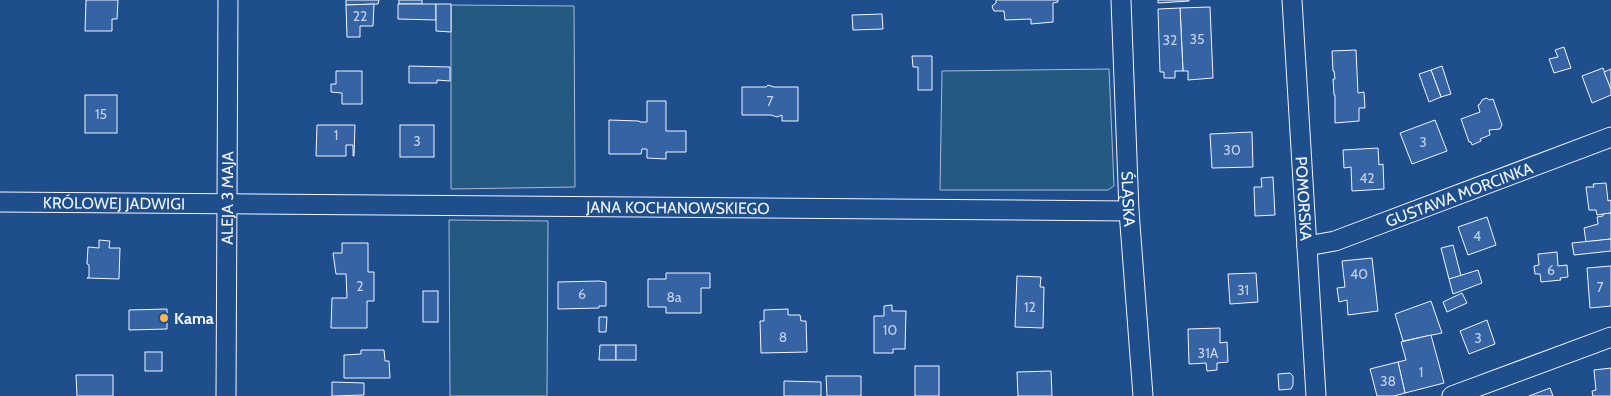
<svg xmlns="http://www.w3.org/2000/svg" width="1611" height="396" viewBox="0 0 1611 396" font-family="Cabin,sans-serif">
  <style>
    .green { fill: #245a82; stroke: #a8bbd7 }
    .building { fill: #3563a3; stroke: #f2f6ff }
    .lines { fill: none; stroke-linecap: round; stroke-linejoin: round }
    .minor-casing { stroke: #f2f6ff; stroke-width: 21 }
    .minor { stroke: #1f4e8c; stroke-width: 19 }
    .poi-dot { fill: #ffb74d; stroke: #1f4e8c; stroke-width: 2 }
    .labels { text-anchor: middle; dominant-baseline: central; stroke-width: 4; stroke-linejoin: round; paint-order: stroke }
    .number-label { font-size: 14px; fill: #c3d1e8 }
    .street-label { font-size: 16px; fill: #f2f6ff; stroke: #1f4e8c }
    .poi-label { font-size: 16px; font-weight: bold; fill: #f2f6ff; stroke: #1f4e8c; text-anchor: start }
  </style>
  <rect width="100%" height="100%" fill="#1f4e8c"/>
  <!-- green -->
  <g class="green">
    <path d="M451 5 574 6 575 187 451 189Z"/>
    <path d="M1109 69 1114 186 1108 190H940L942 71Z"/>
    <path d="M449 220 548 221 547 396H450Z"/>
  </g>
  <!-- building -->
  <g class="building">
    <path d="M86 0H118L117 19H112V31H85Z"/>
    <path d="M346 0H379L378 4 346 5Z"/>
    <rect x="399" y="0" width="23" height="4"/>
    <path d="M996 0H1058V2L1053 3V22L1031 24V19L1005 20 1004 11H994L993 9 992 6 996 3Z"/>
    <path d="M1158 0H1189V1L1158 3Z"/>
    <path d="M374 4 373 26H360V37H347L346 5Z"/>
    <path d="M398 4H436V20L398 19Z"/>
    <path d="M436 4H451V32L436 31Z"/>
    <path d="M1210 7 1213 78 1188 80V71H1183L1180 8Z"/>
    <path d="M1180 8 1183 71H1175V78H1164V72H1160L1158 9Z"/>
    <path d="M882 14 883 29 853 30 852 15Z"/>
    <path d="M1564 47 1571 68 1554 73 1549 59 1558 57 1555 50Z"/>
    <path d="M1356 50 1358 93 1364 92 1365 108H1359V121L1335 123V95H1334L1333 79H1335L1334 71H1333L1332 51Z"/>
    <path d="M912 56H932V90H918V67H913Z"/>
    <path d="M409 66 450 67V81L437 80V83H409Z"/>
    <path d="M1442 66 1451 94 1441 97 1431 70Z"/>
    <path d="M1603 68 1611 89V95L1592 103 1582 76Z"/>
    <path d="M1611 69V89L1604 72Z"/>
    <path d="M1431 70 1441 97 1429 102 1419 74Z"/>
    <path d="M336 71H362V104H342V93L331 92V84H336Z"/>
    <path d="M768 85 774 87H798V121H782V115L777 117 771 115H742V87H766Z"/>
    <rect x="85" y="95" width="32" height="38"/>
    <path d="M1486 98 1490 100 1493 99 1502 125 1500 129 1489 130 1490 135 1480 139 1481 141 1472 145 1471 142H1469L1461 119 1480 112 1478 105 1480 104 1482 100Z"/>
    <path d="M647 101H666V131H686V152H666V159L647 158V149H642L641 154H609V120L639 121 640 122H647Z"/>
    <path d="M1435 120 1447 151 1412 164 1400 133Z"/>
    <path d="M317 125H355L354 156H353V145H346V156H316Z"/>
    <rect x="400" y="125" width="34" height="32"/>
    <path d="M1252 132 1253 167 1212 168 1210 134Z"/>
    <path d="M1378 148 1379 165 1383 164 1384 189 1352 191 1351 167 1344 168 1343 150Z"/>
    <path d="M1273 177 1275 215 1255 216 1254 187H1262L1261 178Z"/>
    <path d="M1606 183 1608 201 1611 200V213L1597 215 1596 210H1589L1586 187H1594L1593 184Z"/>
    <path d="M1611 213V239L1586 242 1584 228 1598 224 1597 217 1603 216V214Z"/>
    <path d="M1487 217 1496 245 1468 255 1458 227Z"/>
    <path d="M1611 239V251L1574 255 1572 243Z"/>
    <path d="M99 240 110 241 109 248H120L119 279 87 278 89 277V265L87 264 88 247 99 248Z"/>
    <path d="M342 243H368V272H374V301H367V328H331L332 298H347L346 274H336L333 253H342Z"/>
    <path d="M1453 245 1461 276 1449 279 1441 248Z"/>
    <path d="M1557 252 1558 266 1567 265 1568 277 1560 278 1561 280 1541 282 1540 274H1535L1534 266 1539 265 1538 254Z"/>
    <path d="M1372 258 1378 311 1348 315 1347 300 1339 302 1337 288 1345 287 1342 261Z"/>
    <path d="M1611 266V306L1590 308 1587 268Z"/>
    <path d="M1478 270 1482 283 1453 294 1449 279Z"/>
    <path d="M666 273H710V288H701V313H666V307H648V279H666Z"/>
    <path d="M1256 273 1258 302 1230 304 1228 274Z"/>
    <path d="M1017 276 1041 277 1040 287H1044L1043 328 1015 327Z"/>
    <path d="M599 281 606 282V306H599V308L558 309V282Z"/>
    <rect x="423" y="291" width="15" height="31"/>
    <path d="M1462 293 1467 303 1447 312 1443 302Z"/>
    <path d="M1431 301 1442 333 1403 341 1395 314Z"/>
    <path d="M892 305V311H906L905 349H893V353H874V316H884V306Z"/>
    <path d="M167 309V329L129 330V310Z"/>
    <path d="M788 309V315H800L801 321H806L807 352 761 353 760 321H764V310Z"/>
    <path d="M599 317H607L606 332H599Z"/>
    <path d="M1487 320 1495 344 1469 354 1460 331Z"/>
    <path d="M1220 328V343L1227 342 1228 362 1217 363V370L1207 371 1206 363 1189 364 1188 329Z"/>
    <path d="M1431 335 1444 383 1405 393 1398 362 1406 360 1401 342Z"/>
    <path d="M600 345H616V360H599Z"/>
    <rect x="616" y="345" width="20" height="15"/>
    <path d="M361 350H384L385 361H389L390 378H344V355L361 354Z"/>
    <rect x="145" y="352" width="17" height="19"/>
    <path d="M1398 362 1405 393 1394 396H1377L1370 369Z"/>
    <rect x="915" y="366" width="24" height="30"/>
    <path d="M1611 368V396H1593L1592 391 1596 390 1594 370Z"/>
    <path d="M1051 371 1052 396H1018L1017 372Z"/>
    <path d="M1290 373 1293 376V385L1291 389 1279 390 1278 374Z"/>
    <path d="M76 375H113V396H77Z"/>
    <path d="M826 376H861V396H827Z"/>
    <path d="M784 381 821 382V396H784Z"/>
    <path d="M332 382 364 383V395L332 396Z"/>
    <path d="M1550 388 1553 396H1529Z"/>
  </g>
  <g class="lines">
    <!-- minor casing -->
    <g class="minor-casing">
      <g id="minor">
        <path id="s1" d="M1121 0 1129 211 1143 396"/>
        <path id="s2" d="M1292 0 1316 396"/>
        <path id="s3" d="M0 202 1129 211"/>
        <path id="s4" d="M1307 246 1335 241 1611 137"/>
        <path id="s5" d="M226 396 228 0"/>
        <path d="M1452 396 1611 337"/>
      </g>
    </g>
    <!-- minor -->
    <use href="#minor" class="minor"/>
  </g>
  <!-- markers -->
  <circle class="poi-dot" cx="164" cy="318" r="5"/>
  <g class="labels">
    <!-- number labels -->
    <g class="number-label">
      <text x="360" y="16">22</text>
      <text x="1197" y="39">35</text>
      <text x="1170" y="40">32</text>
      <text x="770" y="101">7</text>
      <text x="101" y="114">15</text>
      <text x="336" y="135">1</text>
      <text x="417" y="141">3</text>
      <text x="1423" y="142">3</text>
      <text x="1232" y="150">30</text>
      <text x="1367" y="178">42</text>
      <text x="1477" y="236">4</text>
      <text x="1551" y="270">6</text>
      <text x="1359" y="274">40</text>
      <text x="360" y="286">2</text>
      <text x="1600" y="287">7</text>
      <text x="1243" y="290">31</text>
      <text x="582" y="294">6</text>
      <text x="674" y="297">8a</text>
      <text x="1030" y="307">12</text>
      <text x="890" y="330">10</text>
      <text x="783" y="337">8</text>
      <text x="1478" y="338">3</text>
      <text x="1208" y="353">31A</text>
      <text x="1421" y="372">1</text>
      <text x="1388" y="381">38</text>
    </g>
    <!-- street labels -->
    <g class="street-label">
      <text stroke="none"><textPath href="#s4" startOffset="161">GUSTAWA MORCINKA</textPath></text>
      <text stroke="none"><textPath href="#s5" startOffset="198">ALEJA 3 MAJA</textPath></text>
      <text stroke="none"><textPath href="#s1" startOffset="199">ŚLĄSKA</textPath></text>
      <text stroke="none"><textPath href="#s2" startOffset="199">POMORSKA</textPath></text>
      <text stroke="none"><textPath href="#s3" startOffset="114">KRÓLOWEJ JADWIGI</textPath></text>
      <text stroke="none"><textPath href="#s3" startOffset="678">JANA KOCHANOWSKIEGO</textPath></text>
    </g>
    <!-- poi labels -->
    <g class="poi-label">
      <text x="174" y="318">Kama</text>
    </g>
  </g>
</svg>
